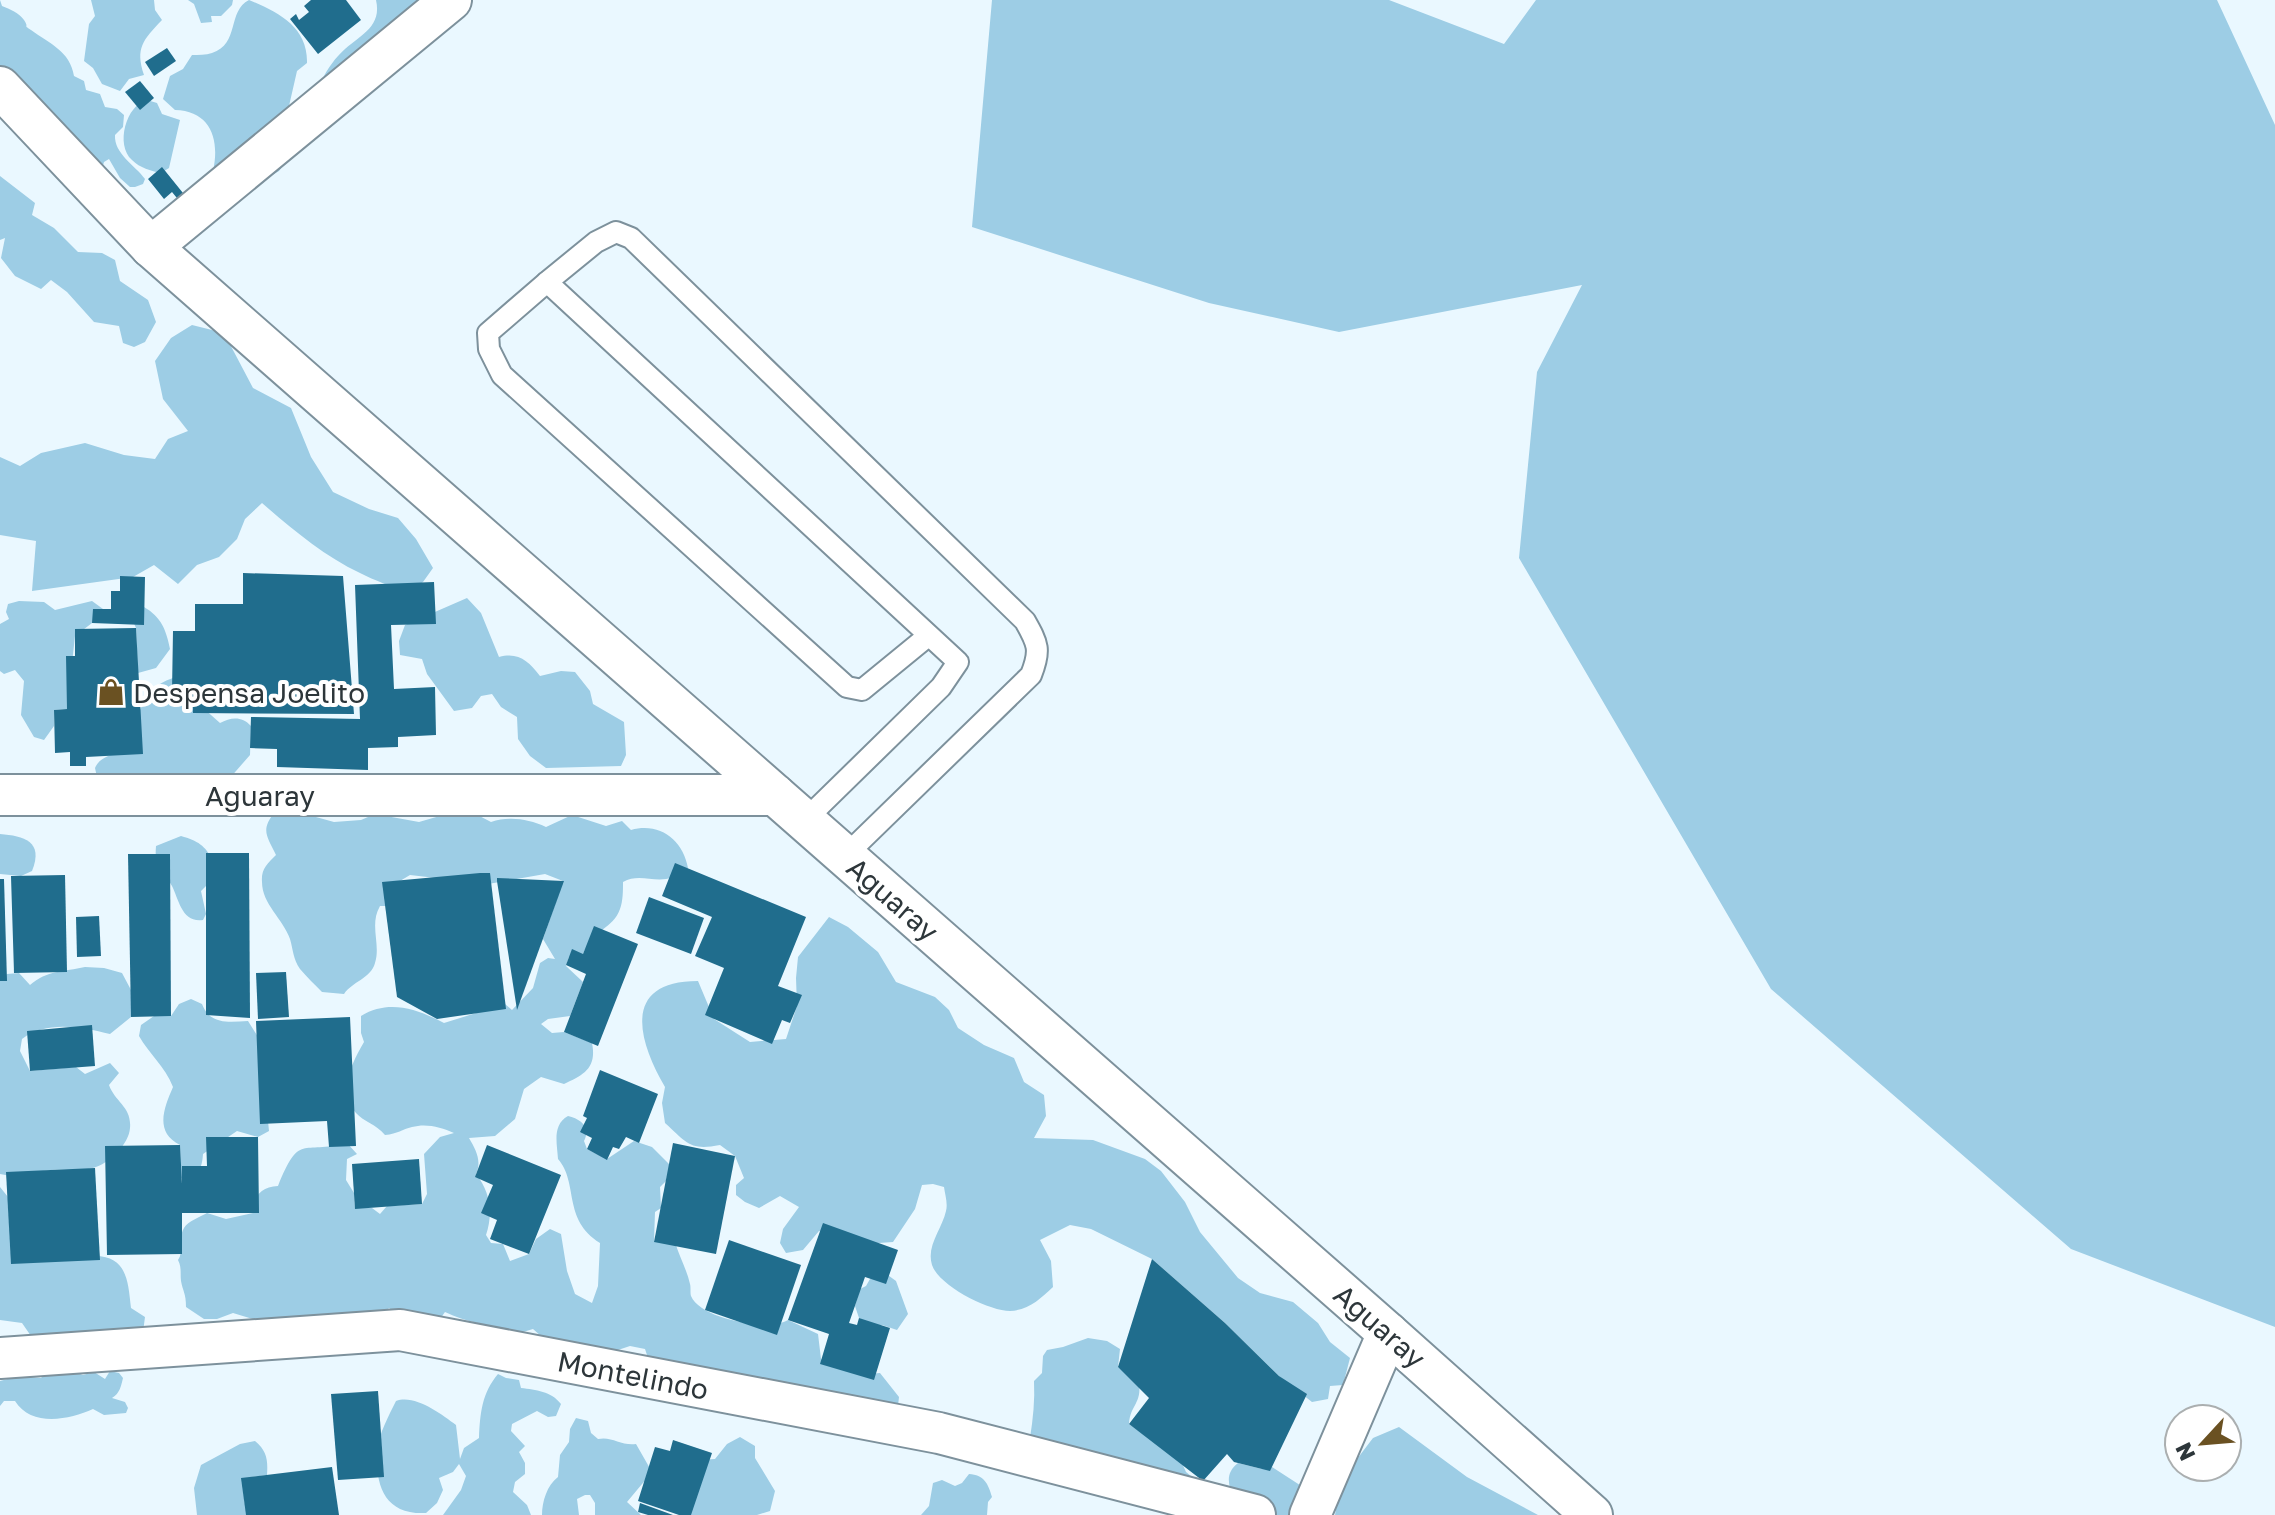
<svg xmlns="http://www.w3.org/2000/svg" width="2275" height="1515" viewBox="0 0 2275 1515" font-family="'Golos Text',sans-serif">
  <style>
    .green { fill: #9dcde5 }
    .building { fill: #206d8d }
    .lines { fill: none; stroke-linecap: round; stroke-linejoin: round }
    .lane-casing { stroke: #7d919c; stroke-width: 24 }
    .street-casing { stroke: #7d919c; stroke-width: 44 }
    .lane { stroke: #fff; stroke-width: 20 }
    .street { stroke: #fff; stroke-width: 40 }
    .labels { text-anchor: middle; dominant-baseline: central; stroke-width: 8; stroke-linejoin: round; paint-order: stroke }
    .poi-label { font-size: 28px; fill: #2d363a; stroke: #fff; text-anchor: start }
    .street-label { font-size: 28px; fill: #2d363a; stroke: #fff }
  </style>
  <rect width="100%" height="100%" fill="#eaf8ff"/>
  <!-- green -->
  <g class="green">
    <path d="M0 0 2 6C10 9 19 13 24 20 30 29 22 24 31 30 50 44 70 51 74 76L84 81 86 90 100 94 105 107 117 109 124 115 123 127 115 135C114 154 135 165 145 179L143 184 135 187H130L120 178 109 159 104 162 101 172 41 101 30 102 0 79Z"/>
    <path d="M91 0H154L155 10 162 20C143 40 135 48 144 75L129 79 120 91 102 84 93 68 84 61 89 24 95 16Z"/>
    <path d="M188 0H233L232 5 221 16H211L212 22 201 23 194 4Z"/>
    <path d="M249 0C278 12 308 27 307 63L297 71 289 106 297 110 311 135 298 154 290 155 279 171 267 178 248 173 213 171C220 140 211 111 175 110L163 99 170 76 183 69 192 55C198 55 206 55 212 53 240 44 227 11 249 0Z"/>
    <path d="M376 0H420L335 103 322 80C328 68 335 58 345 49 362 34 382 26 376 0Z"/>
    <path d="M992 0H1389L1504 44 1536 0H2217L2275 125V1327L2071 1249 1771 989 1519 558 1537 372 1582 285 1339 332 1209 303 972 227Z"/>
    <path d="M147 100 157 103 162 114 180 120 169 168 161 173C151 171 140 168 132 160 115 145 126 105 147 100Z"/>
    <path d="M0 176 35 203 32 215 54 228 78 252 102 253 115 260 120 281 148 300 156 322 145 342 134 347 123 343 119 326 94 322 67 292 51 280 41 289 15 276 1 258 5 238 0 240Z"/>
    <path d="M192 325 224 333 253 388 291 408 311 457 333 492 369 509 398 518 416 539 433 568 423 582 406 594C391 585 375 581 360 573 324 556 292 529 262 503L245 519 237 539 219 557 197 565 178 584 154 565 133 577 32 591 36 541 0 535V457L20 466 41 453 85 443 124 455 155 459 168 439 188 431 163 399 155 361 171 338Z"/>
    <path d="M467 598 481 613 499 657C519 652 528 661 540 676L561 671 575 672 590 691 593 704 624 722 626 755 621 766 546 768 530 756 518 739 517 717 501 707 492 694 481 696 472 708 454 711 427 674 422 659 400 655 399 641 405 625Z"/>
    <path d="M19 601 44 602 55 610 92 601 103 609 92 623 75 636 67 709 54 710V726L44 740 34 737 21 715 24 681 15 670 4 674 0 671V624L9 619 6 612 8 604Z"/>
    <path d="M144 607C161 617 166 629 170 649L156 668 138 673 136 628 133 621Z"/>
    <path d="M173 678 181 691H189L193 699 220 723C231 717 242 716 251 726L250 755 229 779 97 777 95 768C100 756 112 757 120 748 143 723 135 690 173 678Z"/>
    <path d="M468 810 491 822C510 816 528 819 546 827L572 815 606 826 622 821 631 830C660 822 683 840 688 868 662 891 644 870 623 882 623 891 623 901 620 909 613 929 593 929 583 954L569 957 566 966 583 982 570 1016 548 1019 541 1024 552 1033 564 1032 592 1043C597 1068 584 1075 564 1084L541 1077 524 1089 515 1119 495 1136 469 1138C476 1150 482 1161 476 1174 491 1193 493 1214 486 1235L491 1243 503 1244 510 1261 529 1254 536 1239 550 1229 561 1234 567 1271 575 1294 592 1303 598 1286 600 1243C562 1219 579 1183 558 1159 557 1143 552 1125 568 1116 581 1119 591 1127 584 1141L587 1149 607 1159 634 1141 652 1147 670 1165 666 1181 660 1187 661 1208 655 1212 654 1241 675 1242C679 1256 687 1270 690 1284 691 1287 690 1293 691 1296 701 1320 770 1331 788 1320L818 1334 821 1359C841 1372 857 1375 880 1373L899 1397 898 1406 650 1364 645 1349 630 1346 609 1353 550 1344 533 1329 513 1335C491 1324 467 1323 445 1312L440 1319H401L389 1308 382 1317 263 1322 233 1313 217 1319H204L186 1307C186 1293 183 1292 181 1281 180 1273 182 1268 178 1260 185 1250 178 1237 184 1228 188 1221 200 1217 207 1213L226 1219 253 1213C253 1196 261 1187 278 1186 300 1132 301 1155 347 1143L357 1154 347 1159 346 1180 354 1193 355 1208H372L380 1214 387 1206 422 1204 427 1194 424 1154 440 1137 454 1133C441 1127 426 1123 412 1127 402 1129 398 1134 385 1135 376 1124 364 1122 356 1113 337 1091 352 1063 364 1042L361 1033V1016C389 999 417 1009 444 1023L505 1004 512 1010 533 988 540 963 548 958 555 959 543 939 563 881 545 874 488 884 410 875 395 884 390 906H380C369 925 381 944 375 963 371 978 352 982 344 994L322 992C315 985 307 977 300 969 293 959 293 949 290 939 283 919 262 904 262 882 261 869 267 864 276 855 267 836 260 830 275 812L305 814 334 822 361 820 375 814 419 822 457 811Z"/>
    <path d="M0 834C24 836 44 841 32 871L21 876 0 874Z"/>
    <path d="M181 836C198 841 205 845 213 861L206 886 201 891 206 914 203 920C182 923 179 900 172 886 162 868 154 868 156 846Z"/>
    <path d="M829 917 848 927 878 952 896 982 935 997 949 1010 958 1028 984 1045 1014 1058 1024 1082 1044 1095 1046 1116 1034 1138 1093 1140 1145 1159 1161 1171 1185 1202 1200 1232 1238 1278 1260 1293 1293 1302 1318 1323 1330 1342 1350 1358 1343 1385 1330 1386 1328 1399 1312 1402 1279 1376 1225 1323 1152 1259 1091 1229 1070 1225 1040 1240 1051 1261 1053 1287C1040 1299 1029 1310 1010 1311 989 1311 939 1286 932 1265 926 1246 942 1229 946 1211 948 1203 945 1195 944 1187L933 1184 922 1185 915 1209 893 1242 850 1245 819 1231 803 1250 786 1253 780 1243 783 1229 799 1207 780 1196 759 1208 745 1202 736 1195V1185L744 1178 735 1156 720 1145C690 1151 687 1143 665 1123L662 1103 665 1087C637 1039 622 981 698 981L714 1019 750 1042 786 1039 797 1006 796 978 798 957Z"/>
    <path d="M85 967 104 968 122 973 131 990V1017L110 1034C81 1027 47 1020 22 1039L20 1051 30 1071 76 1067 85 1074 110 1063 119 1073 109 1085C115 1102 132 1107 130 1128 129 1144 109 1164 93 1168 77 1172 59 1168 43 1171 22 1175 23 1179 0 1174V980L7 974 19 973 30 985C47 970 64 972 85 967Z"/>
    <path d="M191 999 202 1004C210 1025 228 1022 248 1021L260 1040 269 1131 258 1137 237 1131 203 1154C202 1168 199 1175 186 1181L181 1178 180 1145C154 1132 164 1108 173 1087 165 1066 149 1054 139 1036L141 1025 154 1016H171L179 1004Z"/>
    <path d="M0 1187 8 1197 93 1256C127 1255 128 1281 131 1308L145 1317 143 1332 31 1336 22 1323 0 1320Z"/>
    <path d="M885 1273 896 1281 908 1314 897 1330 882 1325 875 1327 859 1318 855 1306 860 1289 866 1286 870 1279Z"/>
    <path d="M1088 1338 1107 1341 1120 1349 1118 1367 1139 1382C1142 1404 1130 1405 1129 1424L1181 1461 1186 1472 1197 1481 1030 1438C1033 1419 1035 1400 1034 1381L1042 1373 1043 1356 1047 1350 1063 1347Z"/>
    <path d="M49 1370 74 1372 83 1375 94 1372 105 1379 110 1371 119 1373 123 1378C121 1386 120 1393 112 1398L125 1402 128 1408 126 1413 104 1415 93 1409C69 1420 31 1427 15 1401H4L0 1406V1381L19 1376 41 1378Z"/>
    <path d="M498 1374 506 1378 519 1380 521 1388C536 1390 551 1391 561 1404L556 1416 548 1417 537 1411 512 1424 511 1431 525 1446 519 1452 525 1463V1474L515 1482 513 1492 527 1505 531 1515H443L461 1490 466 1476 459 1464 453 1472 439 1478 443 1490 437 1503 426 1513C384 1515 375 1485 377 1449 379 1434 389 1415 396 1401 415 1394 441 1414 456 1425L460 1459 464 1448 479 1438C480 1413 482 1393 498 1374Z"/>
    <path d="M576 1418 588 1421 591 1433 598 1439C612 1436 621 1446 636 1444L652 1472 627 1502 641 1515H595V1503L590 1495H585L577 1499 579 1515H542C542 1502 547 1485 558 1477L560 1455 569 1442 570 1429Z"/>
    <path d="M1399 1427 1467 1477 1538 1515H1335L1341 1480 1373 1438Z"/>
    <path d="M740 1437 755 1446V1458L775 1491 770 1511 757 1515H684L698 1460 715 1459 727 1444Z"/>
    <path d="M255 1441C267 1451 268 1460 267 1475L252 1477 244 1499 247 1515H197L194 1488 201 1465 240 1444Z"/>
    <path d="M1238 1463 1262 1469 1272 1467 1306 1489 1331 1515H1243C1234 1496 1219 1478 1238 1463Z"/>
    <path d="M969 1474C984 1475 988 1483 992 1497L988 1502 987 1515H921L929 1506 933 1483 942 1480 955 1486 962 1483Z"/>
  </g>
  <!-- building -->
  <g class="building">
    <path d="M311 0H346L361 20 318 54 290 19 296 14 299 20 309 12 304 6Z"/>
    <path d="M167 48 176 61 154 76 145 62Z"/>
    <path d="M140 81 154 98 140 110 125 92Z"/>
    <path d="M162 167 187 198 181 203 172 192 164 199 148 179Z"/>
    <path d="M243 573 343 576 354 714 193 713 192 691H172L173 631H195V604H243Z"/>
    <path d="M120 576 145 577 144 625 92 623 93 609H111V591H120Z"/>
    <path d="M434 582 436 624 391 625 394 689 435 687 436 735 398 737V747L368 748V770L277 767V749L250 748 251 717 360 719 355 585Z"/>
    <path d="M136 628 143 754 86 757V766H70V752L55 753 54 710 67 709 66 656H75V629Z"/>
    <path d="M206 853H249L250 1018 206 1015Z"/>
    <path d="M128 854H170L171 1016 131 1017Z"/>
    <path d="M675 863 806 917 778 986 802 995 790 1023 782 1020 772 1044 705 1015 724 968 695 956 712 917 662 896Z"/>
    <path d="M480 873H490L506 1009 437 1019 397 997 382 882Z"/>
    <path d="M65 875 67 972 14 973 11 876Z"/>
    <path d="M497 878 564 881 517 1010 497 881Z"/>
    <path d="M0 879H4L7 981H0Z"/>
    <path d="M649 897 704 918 691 954 636 933Z"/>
    <path d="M99 916 101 956 77 957 76 917Z"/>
    <path d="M594 926 638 944 598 1046 564 1032 586 974 566 965 572 949 583 954Z"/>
    <path d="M286 972 289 1017 258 1019 256 973Z"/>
    <path d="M350 1017 356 1146 329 1147 327 1121 260 1124 256 1021Z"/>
    <path d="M92 1025 95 1066 30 1071 27 1031Z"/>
    <path d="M600 1070 658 1094 639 1143 626 1137 619 1149 613 1147 607 1160 587 1149 592 1138 580 1132 587 1118 583 1116Z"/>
    <path d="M206 1137H258L259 1213H182V1254L107 1255 105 1146 180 1145 182 1184V1166H207Z"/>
    <path d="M673 1143 735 1156 716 1254 654 1242Z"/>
    <path d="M487 1145 561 1175 529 1254 490 1239 497 1220 481 1213 493 1185 475 1177Z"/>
    <path d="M419 1159 422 1204 355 1209 352 1164Z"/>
    <path d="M95 1168 100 1260 11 1264 6 1172Z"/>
    <path d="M823 1223 898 1250 886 1284 865 1277 849 1323 857 1325 859 1318 890 1328 874 1380 820 1364 829 1334 788 1320Z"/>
    <path d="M729 1240 801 1265 777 1335 705 1310Z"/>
    <path d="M1152 1259 1225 1323 1279 1376 1307 1394 1270 1471 1234 1462 1227 1454 1203 1481 1129 1424 1149 1398 1118 1367Z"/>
    <path d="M378 1391 384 1477 338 1480 331 1394Z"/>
    <path d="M673 1440 712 1453 691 1515H679L638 1501 655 1447 670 1451Z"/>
    <path d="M332 1467 339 1515H246L241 1478Z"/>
    <path d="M640 1503 673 1515H648L638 1512Z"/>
  </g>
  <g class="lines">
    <!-- lane casing -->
    <g class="lane-casing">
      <g id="lane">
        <path d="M547 282 488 333 489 349 502 375 847 687 862 690 928 636"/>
        <path d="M804 821 941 687 958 662 547 282 596 242 616 232 631 238 1025 621C1038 644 1041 650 1031 675L845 856"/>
      </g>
    </g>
    <!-- street casing -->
    <g class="street-casing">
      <g id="street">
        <path d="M0 87 151 247 1388 1333 1592 1515"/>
        <path d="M151 247 451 0"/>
        <path d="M0 795H775"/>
        <path d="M0 1358 400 1330 939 1433 1255 1515"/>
        <path d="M1310 1515 1388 1333"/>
      </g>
    </g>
    <!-- lane -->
    <use href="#lane" class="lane"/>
    <!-- street -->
    <use href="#street" class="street"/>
  </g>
  <!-- icons -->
  <defs>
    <g id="shop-bare" transform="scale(2.16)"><path d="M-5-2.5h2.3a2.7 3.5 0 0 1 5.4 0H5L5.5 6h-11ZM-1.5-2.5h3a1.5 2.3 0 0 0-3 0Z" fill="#6a5122" stroke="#fff" stroke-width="2.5" paint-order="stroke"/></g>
  </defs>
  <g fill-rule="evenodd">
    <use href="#shop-bare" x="111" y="692"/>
  </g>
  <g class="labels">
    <!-- poi labels -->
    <g class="poi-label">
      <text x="133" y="692">Despensa Joelito</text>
    </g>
    <!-- street labels -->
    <g class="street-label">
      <text x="260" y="795">Aguaray</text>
      <text transform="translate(893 899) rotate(41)">Aguaray</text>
      <text transform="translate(1380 1326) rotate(41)">Aguaray</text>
      <text transform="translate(633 1375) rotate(11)">Montelindo</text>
    </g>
  </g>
  <!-- north arrow -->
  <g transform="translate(2203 1443) rotate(244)"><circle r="38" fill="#ffffff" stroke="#abafb0" stroke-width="2"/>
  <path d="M0-6L14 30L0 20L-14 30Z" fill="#6a5122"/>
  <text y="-12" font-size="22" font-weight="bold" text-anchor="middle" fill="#2d363a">N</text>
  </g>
</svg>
